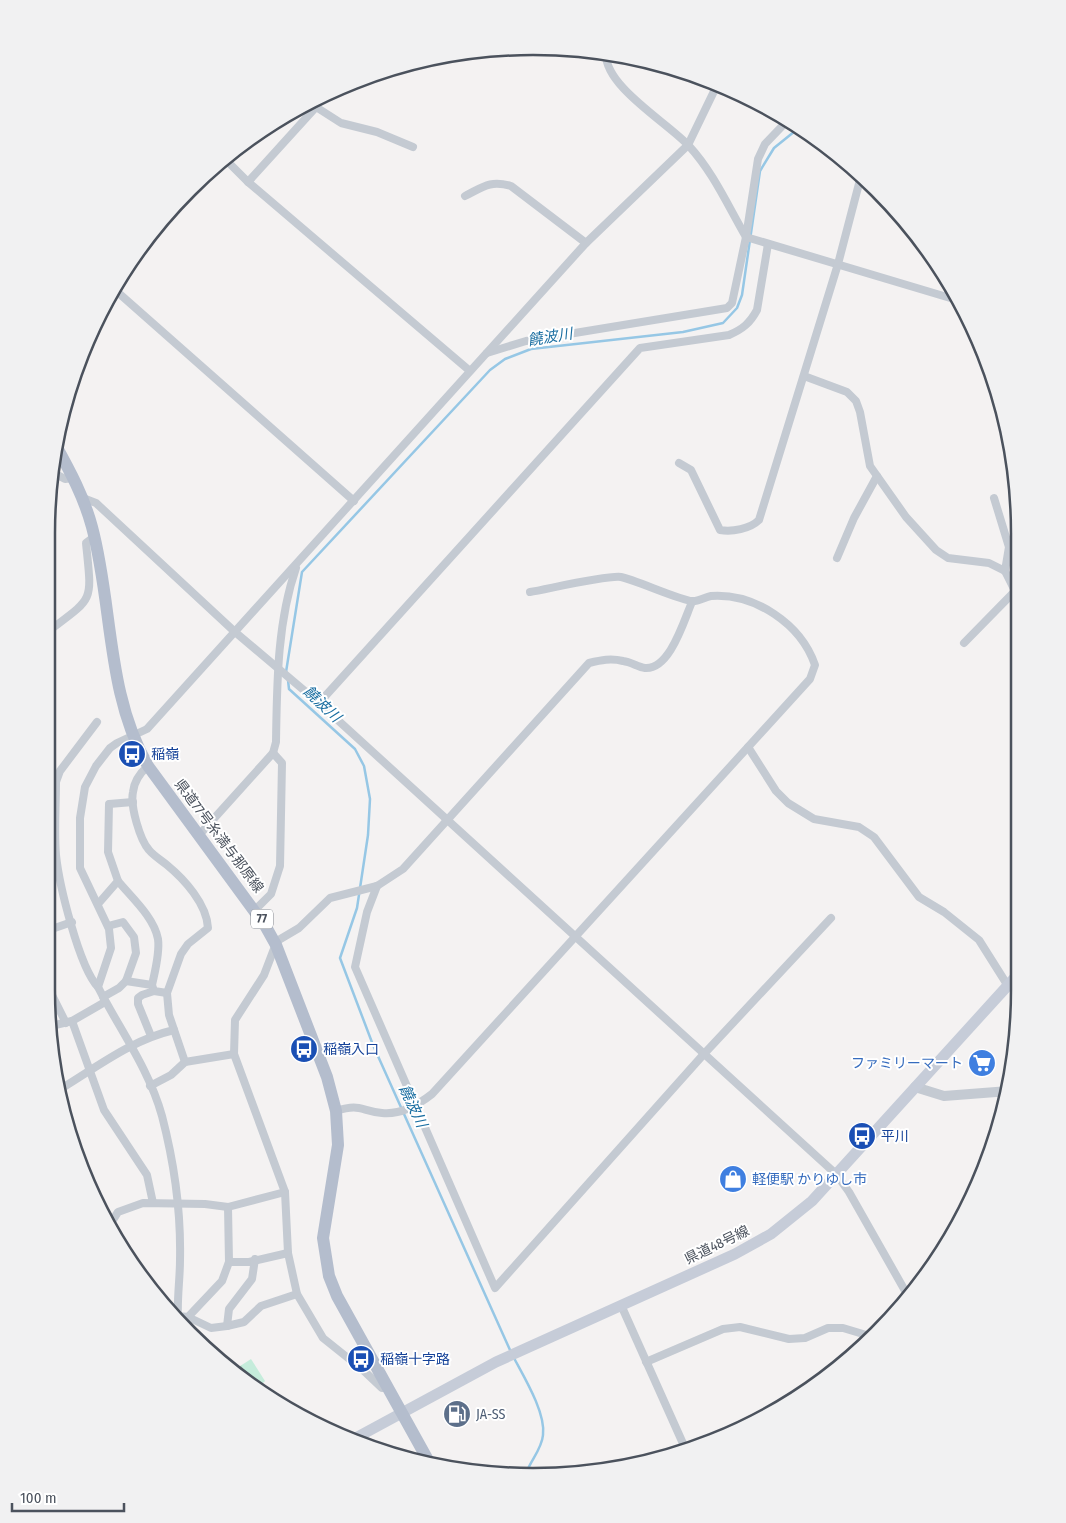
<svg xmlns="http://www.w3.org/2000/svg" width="1066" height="1523" viewBox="0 0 1066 1523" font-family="'Fira Sans Condensed','Noto Sans JP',sans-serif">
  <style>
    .forest { fill: url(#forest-firs) }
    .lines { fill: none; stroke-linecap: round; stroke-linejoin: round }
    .stream { stroke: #96c7e5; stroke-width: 2.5 }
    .minor { stroke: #c4cad2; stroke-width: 8 }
    .tertiary { stroke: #c4cad2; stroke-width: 10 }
    .secondary { stroke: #c6ccd8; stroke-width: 11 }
    .primary { stroke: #b4bdcd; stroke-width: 12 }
    .labels { text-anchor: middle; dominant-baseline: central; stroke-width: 4; stroke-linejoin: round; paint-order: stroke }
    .shield { fill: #fff; stroke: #81868e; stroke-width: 1 }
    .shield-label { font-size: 12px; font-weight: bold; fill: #4b525d }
    .transit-label { font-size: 14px; fill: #164399; stroke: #fff; text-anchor: start }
    .street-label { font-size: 14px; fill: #4b525d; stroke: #fff }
    .shop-label { font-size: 14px; fill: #366cbe; stroke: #fff; text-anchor: end }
    .service-label { font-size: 14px; fill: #4e5e75; stroke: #fff; text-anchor: start }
    .water-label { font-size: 15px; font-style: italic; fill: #1a6ea1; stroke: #fff }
    .rim { fill: none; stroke: #4b525d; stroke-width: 2.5 }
  </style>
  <defs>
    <pattern id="forest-firs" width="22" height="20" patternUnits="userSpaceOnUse" patternTransform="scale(1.25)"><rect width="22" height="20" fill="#c5ecdb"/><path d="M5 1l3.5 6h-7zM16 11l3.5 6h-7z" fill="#abccbe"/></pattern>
  </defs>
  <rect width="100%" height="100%" fill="#f4f2f2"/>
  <!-- forest -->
  <path class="forest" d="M251 1359 265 1381 260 1386 234 1370Z"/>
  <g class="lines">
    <!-- stream -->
    <g class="stream">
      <path d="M286 672 302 572 490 370 505 359 531 349 683 332 723 323 737 308 742 295 760 171 774 148 800 127"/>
      <path d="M288 680 289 689 355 749 364 766 370 799 368 835 357 908 340 958 373 1045 510 1350"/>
      <path d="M514 1358C524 1377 546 1413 543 1435 542 1448 532 1459 527 1471"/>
    </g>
    <!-- minor -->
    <g class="minor">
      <path d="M606 53C604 86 668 123 689 146 713 172 728 206 746 237L957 300"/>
      <path d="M315 100 316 107 341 123 377 132 413 147"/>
      <path d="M225 159 248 182 470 371"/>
      <path d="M248 182 316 107"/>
      <path d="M465 196C483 187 490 180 511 186L586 243"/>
      <path d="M114 289 354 501"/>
      <path d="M487 353 526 341 727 308 732 303 746 237 758 159 765 144 788 120"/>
      <path d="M804 376 847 392 856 401 860 412 870 466 906 517 936 550 948 558 989 563 1005 571 1015 591 1020 596"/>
      <path d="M679 463 691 470 720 530C732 532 750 529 759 520L838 264 861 176"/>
      <path d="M52 472 65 479 73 478"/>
      <path d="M83 498 96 503 235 632 319 703 836 1174 849 1192 908 1296"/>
      <path d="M994 498 1009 547 1005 571"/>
      <path d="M1009 547H1020"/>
      <path d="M837 558 854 518 877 476"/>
      <path d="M46 633C95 596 92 604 86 543L94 537"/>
      <path d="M964 643 1015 591"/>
      <path d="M319 703 640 348 729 335C743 329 750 323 757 310L768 244"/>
      <path d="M97 722 60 771 56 782C56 806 54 831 56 855 59 884 79 967 98 987"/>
      <path d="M748 747 776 791 788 803 814 819 859 827 874 837 919 897 944 912 979 940 1008 986"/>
      <path d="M148 766C140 773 134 782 133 792 130 806 140 840 149 850 154 856 161 860 167 865 184 879 207 904 208 928L188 944 181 954 167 993 169 1015 185 1062"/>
      <path d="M200 834 273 753 276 742C277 684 277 623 296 568"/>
      <path d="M118 881C131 897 154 917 158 939 160 953 155 971 152 985"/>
      <path d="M377 886 367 912 355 967 495 1288 703 1055 831 918"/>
      <path d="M98 904 118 881 108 852 109 804 133 802"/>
      <path d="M256 909 271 894 280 866 282 763 273 753"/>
      <path d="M46 931 72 922"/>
      <path d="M126 981 152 985 154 991 167 993"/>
      <path d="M1011 982 1020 989"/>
      <path d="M46 983 66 1023"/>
      <path d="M103 997 119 988 126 981 136 953 134 937 123 922 108 926"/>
      <path d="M72 1021 104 1110 147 1175 153 1203"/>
      <path d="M51 1026 72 1021 105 1002"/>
      <path d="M151 1036 138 1004V998L142 995 154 991"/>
      <path d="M150 1086 171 1075 185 1062 234 1054"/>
      <path d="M59 1090C97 1067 131 1040 174 1030"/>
      <path d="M336 1111C361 1103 360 1111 382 1113 401 1115 418 1105 432 1094L810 679 815 665C801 624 755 593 711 596 705 597 699 601 693 601 684 602 636 580 621 577 607 575 548 589 530 592"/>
      <path d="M111 1223 118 1212 143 1203 205 1204 228 1207 285 1192"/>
      <path d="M229 1262H249L288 1253"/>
      <path d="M621 1305 685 1448"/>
      <path d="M178 1316 188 1317 211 1328 227 1326 244 1322 261 1306 297 1294"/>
      <path d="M178 1317C177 1297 180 1279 180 1260 181 1213 174 1162 162 1116 149 1069 120 1030 98 987L111 948 109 929 80 868V818L85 787 96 766 110 748 117 743 147 729 586 243 688 145 718 83"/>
      <path d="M188 1317 222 1281 229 1262 228 1207"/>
      <path d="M227 1326 229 1309 252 1279 255 1259"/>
      <path d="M646 1362 723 1329 740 1327 789 1339 805 1338 828 1328H843L873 1337"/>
      <path d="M388 1387 382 1388 363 1370 323 1338 297 1294 288 1253 285 1192 234 1054 235 1020 264 975 277 941 299 928 330 898 377 886 403 869 589 663C601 660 611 658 623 661 631 662 638 667 645 668 670 670 684 620 692 602"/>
      <path d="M720 1436 761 1417"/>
    </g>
    <!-- tertiary -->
    <path class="tertiary" d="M915 1087 944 1096 1009 1091"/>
    <!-- secondary -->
    <path class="secondary" d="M350 1441 496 1362 735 1254 771 1234 812 1201 1020 972"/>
    <!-- primary -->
    <path class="primary" d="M55 444C70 471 84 497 92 527 113 605 106 694 148 766L266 927 276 945 327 1077 336 1111 338 1145 323 1238 329 1276 337 1296 429 1462"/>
  </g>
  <!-- icons -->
  <defs>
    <g id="bus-disc" transform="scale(1.4375)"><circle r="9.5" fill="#1a4fb4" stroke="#fff"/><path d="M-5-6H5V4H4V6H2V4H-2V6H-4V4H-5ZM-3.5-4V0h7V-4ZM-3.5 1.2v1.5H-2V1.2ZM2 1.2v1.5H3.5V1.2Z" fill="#fff"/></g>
    <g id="supermarket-disc" transform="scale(1.4375)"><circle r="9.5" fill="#3f7fe0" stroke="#fff"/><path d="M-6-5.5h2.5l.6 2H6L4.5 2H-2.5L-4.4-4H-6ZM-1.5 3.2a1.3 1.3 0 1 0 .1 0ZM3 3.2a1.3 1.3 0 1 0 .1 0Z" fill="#fff"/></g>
    <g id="shop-disc" transform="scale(1.4375)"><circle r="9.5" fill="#3f7fe0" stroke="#fff"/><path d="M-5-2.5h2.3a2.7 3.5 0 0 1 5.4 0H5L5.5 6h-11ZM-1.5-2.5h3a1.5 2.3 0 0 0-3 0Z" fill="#fff"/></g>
    <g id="fuel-disc" transform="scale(1.4375)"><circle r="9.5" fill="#5c6f8a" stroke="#fff"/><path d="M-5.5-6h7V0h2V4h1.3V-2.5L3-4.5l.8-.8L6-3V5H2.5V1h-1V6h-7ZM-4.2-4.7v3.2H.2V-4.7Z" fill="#fff"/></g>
  </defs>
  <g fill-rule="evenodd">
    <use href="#bus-disc" x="132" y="754"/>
    <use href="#bus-disc" x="304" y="1049"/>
    <use href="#supermarket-disc" x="982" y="1063"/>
    <use href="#bus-disc" x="862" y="1136"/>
    <use href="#shop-disc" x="733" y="1179"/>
    <use href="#bus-disc" x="361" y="1359"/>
    <use href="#fuel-disc" x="457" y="1414"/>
  </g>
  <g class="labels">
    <!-- shield labels -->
    <rect class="shield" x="251" y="909.5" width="22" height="19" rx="4"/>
    <g class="shield-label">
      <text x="262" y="919">77</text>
    </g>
    <!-- transit labels -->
    <g class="transit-label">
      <text x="151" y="754">稲嶺</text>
      <text x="323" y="1049">稲嶺入口</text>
      <text x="881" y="1136">平川</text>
      <text x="380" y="1359">稲嶺十字路</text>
    </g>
    <!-- street labels -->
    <g class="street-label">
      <text transform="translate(219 836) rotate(53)">県道77号糸満与那原線</text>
      <text transform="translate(717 1245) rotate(-26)">県道48号線</text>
    </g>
    <!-- shop labels -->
    <g class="shop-label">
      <text x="963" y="1063">ファミリーマート</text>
      <text x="752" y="1179" text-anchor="start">軽便駅 かりゆし市</text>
    </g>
    <!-- service labels -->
    <g class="service-label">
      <text x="476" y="1414">JA-SS</text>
    </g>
    <!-- water labels -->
    <g class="water-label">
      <text transform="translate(550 337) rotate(-9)">饒波川</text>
      <text transform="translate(322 704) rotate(43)">饒波川</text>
      <text transform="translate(413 1106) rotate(65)">饒波川</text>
    </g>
  </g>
  <!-- crop -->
  <path d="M0 0H1066V1523H0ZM533 55H533A478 478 0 0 1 1011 533V990A478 478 0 0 1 533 1468H533A478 478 0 0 1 55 990V533A478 478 0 0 1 533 55Z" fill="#f1f1f2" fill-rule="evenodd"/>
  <path class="rim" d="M533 55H533A478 478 0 0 1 1011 533V990A478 478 0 0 1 533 1468H533A478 478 0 0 1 55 990V533A478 478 0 0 1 533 55Z"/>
  <!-- scale -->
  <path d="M12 1503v8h112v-8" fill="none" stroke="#4b525d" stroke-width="2.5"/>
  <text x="20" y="1503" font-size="15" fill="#4b525d" stroke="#ffffff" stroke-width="4" paint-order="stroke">100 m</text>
</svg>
